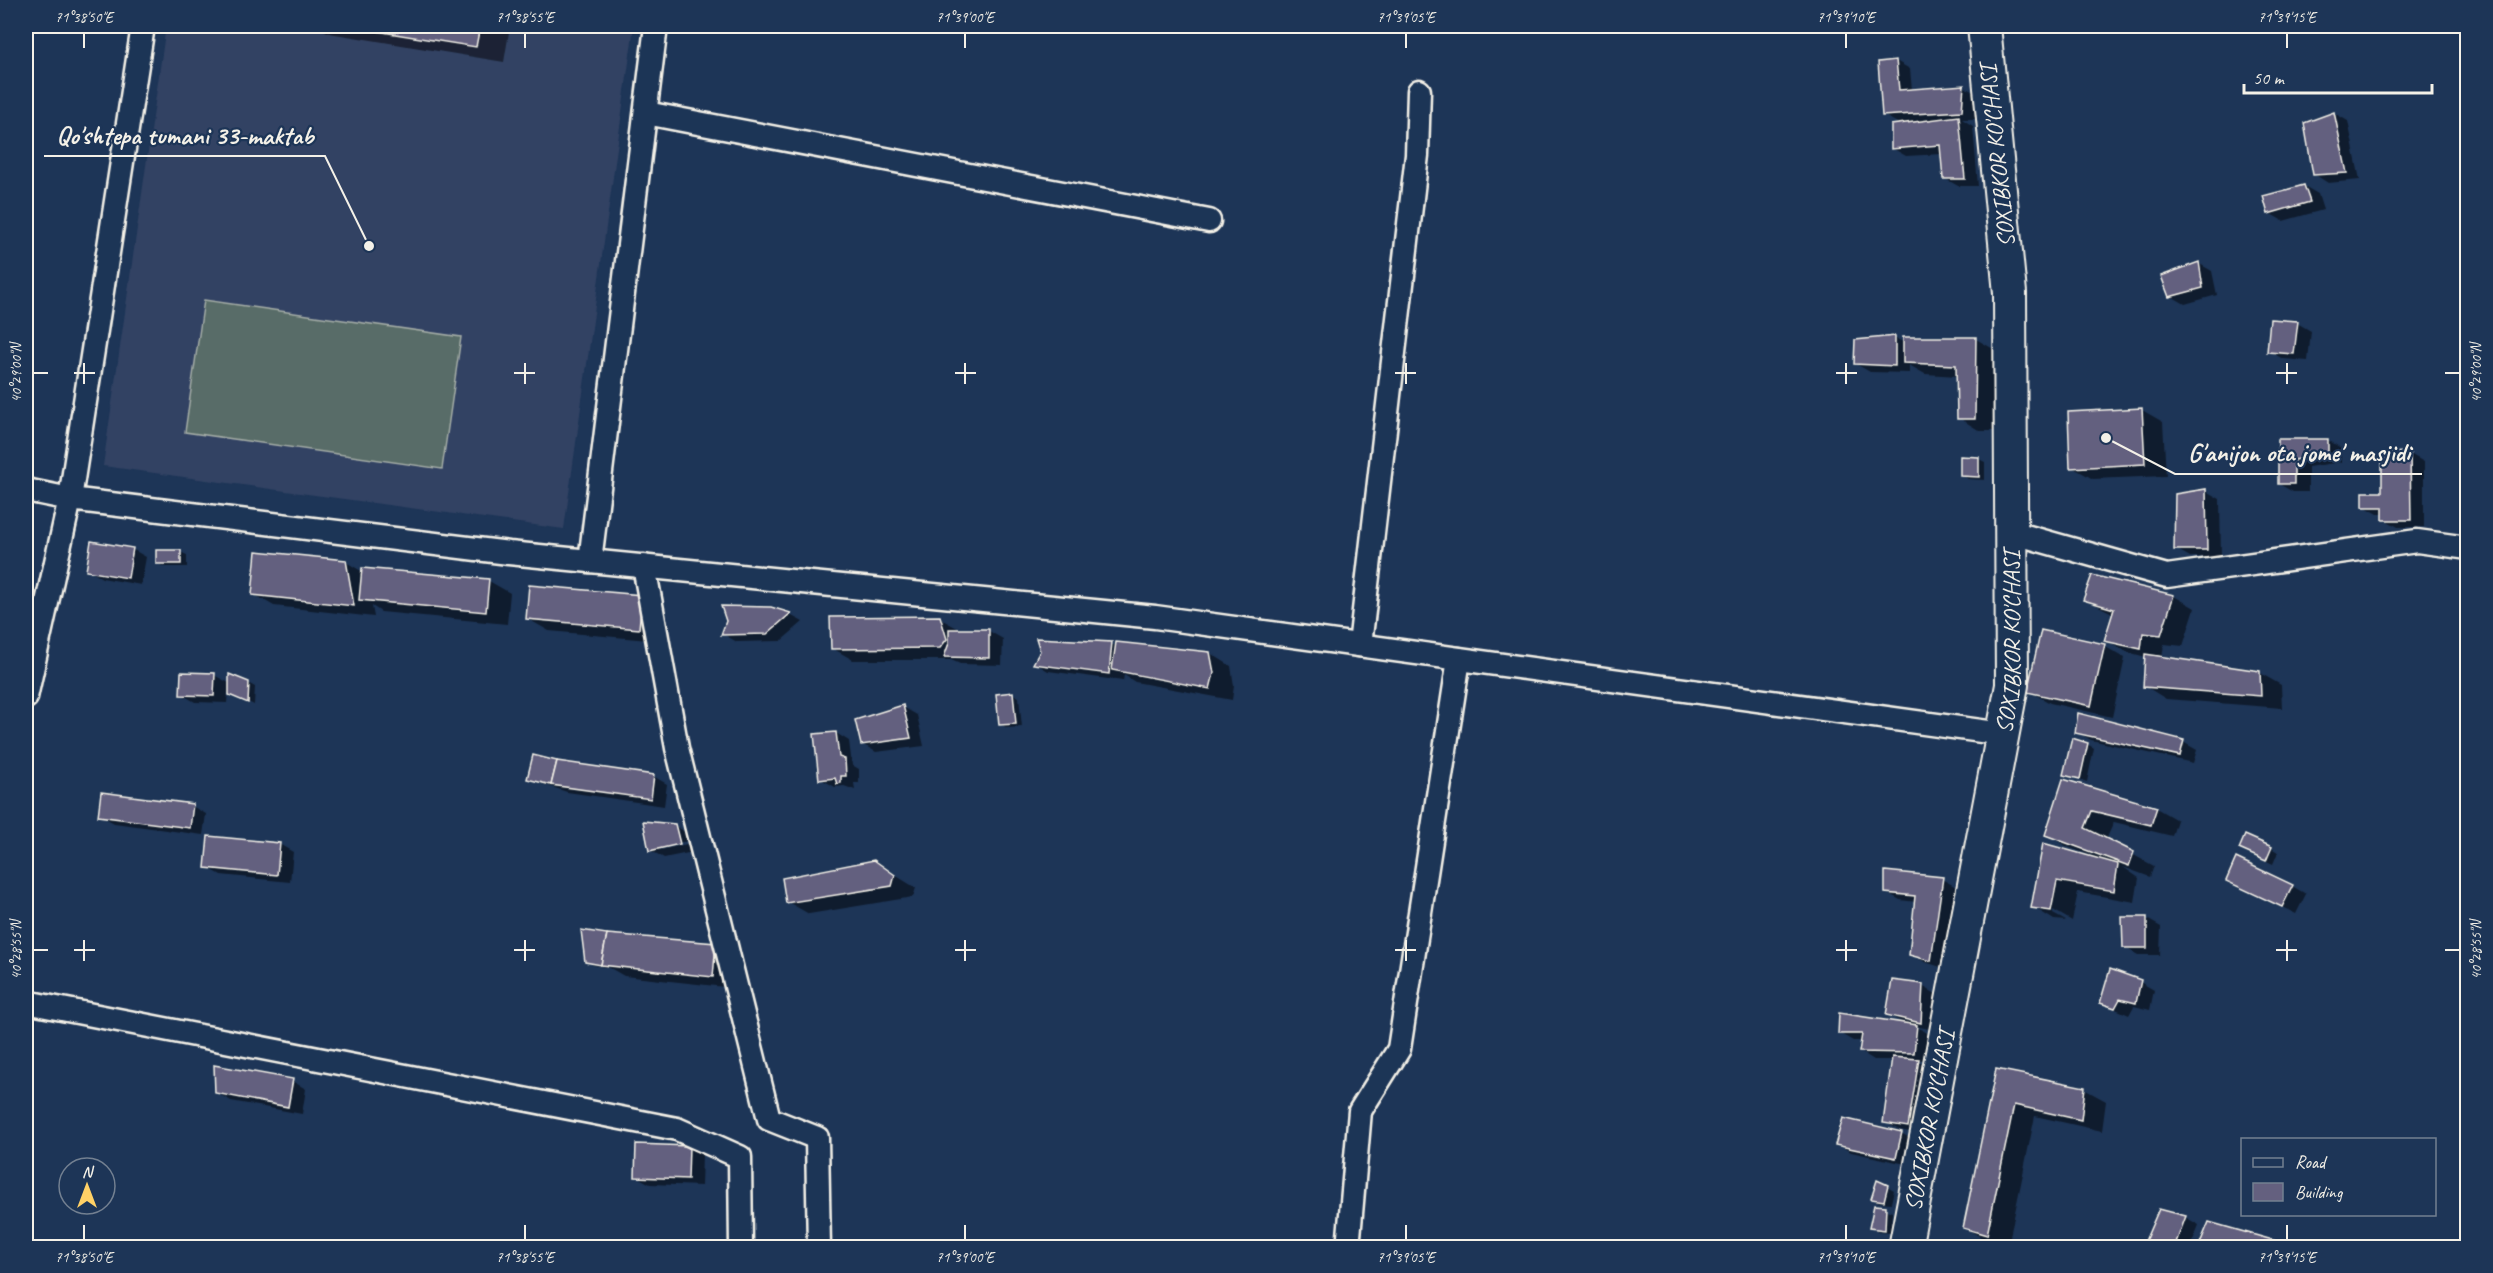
<svg xmlns="http://www.w3.org/2000/svg" width="2493" height="1273" viewBox="0 0 2493 1273" font-family="Caveat,sans-serif">
  <style>
    .built { fill: #324263 }
    .grass { fill: #586c67; stroke: #a6aea8; stroke-width: 1.5 }
    .shadow { fill: #0007; fill-rule: evenodd }
    .building { fill: #64607f; stroke: #f4f1e8; stroke-width: 1.5 }
    .lines { fill: none; stroke-linecap: round; stroke-linejoin: round }
    .street-casing { stroke: #f4f1e8; stroke-width: 27 }
    .secondary-casing { stroke: #f4f1e8; stroke-width: 36 }
    .street { stroke: #1d3557; stroke-width: 22 }
    .secondary { stroke: #1d3557; stroke-width: 32 }
    .ticks { fill: none; stroke: #f4f1e8; stroke-width: 2 }
    .labels { text-anchor: middle; dominant-baseline: central; stroke-width: 4.5; stroke-linejoin: round; paint-order: stroke }
    .street-label { font-size: 24px; fill: #f4f1e8; stroke: #1d3557 }
    .leader { fill: none; stroke: #f4f1e8; stroke-width: 2 }
    .callout-dot { fill: #f4f1e8; stroke: #1d3557; stroke-width: 2 }
    .callout-label { font-size: 26px; text-anchor: middle; font-weight: bold; fill: #f4f1e8; stroke: #1d3557; stroke-width: 4.5; stroke-linejoin: round; paint-order: stroke }
    .neatline { fill: none; stroke: #f4f1e8; stroke-width: 2 }
    .ticks-label { font-size: 15px; text-anchor: middle; fill: #f4f1e8 }
  </style>
  <rect width="100%" height="100%" fill="#1d3557"/>
  <filter id="ink" filterUnits="userSpaceOnUse"><feTurbulence type="fractalNoise" baseFrequency=".0167" numOctaves="2"/><feDisplacementMap in="SourceGraphic" scale="12" xChannelSelector="R" yChannelSelector="G"/><feConvolveMatrix kernelMatrix="1 2 1 2 8 2 1 2 1" color-interpolation-filters="sRGB"/></filter>
  <g filter="url(#ink)">
    <!-- built -->
    <path class="built" d="M166 26H634L564 529 103 466Z"/>
    <!-- grass -->
    <path class="grass" d="M204 300 461 337 442 469 185 432Z"/>
    <!-- shadow -->
    <g class="shadow">
      <path d="M316 26H510L504 62 329 33Z"/>
      <path d="M1896 61 1910 69 1912 90 1963 86 1977 94 1976 119H1962L1973 126 1978 186H1958L1944 178 1942 154 1906 156 1892 148 1901 125 1883 115Z"/>
      <path d="M2334 113 2348 121 2360 180 2328 183 2314 174Z"/>
      <path d="M2304 186 2318 194 2323 210 2283 221 2269 213Z"/>
      <path d="M2198 263 2212 271 2217 295 2185 304 2171 296Z"/>
      <path d="M2297 323 2311 331 2308 361 2283 359 2269 351Z"/>
      <path d="M1895 338 1905 343 1976 339 1997 351 1996 431H1980L1959 418 1958 376 1925 374 1909 365V373L1870 372 1856 364Z"/>
      <path d="M2142 410 2163 422 2166 476 2093 479 2072 467Z"/>
      <path d="M2279 440H2328L2341 448V462L2308 467V492H2293L2279 484Z"/>
      <path d="M2410 454 2424 462V527H2398L2384 519V514H2378L2364 506 2384 493Z"/>
      <path d="M1979 459 1985 462V480L1968 479 1962 475Z"/>
      <path d="M2206 491 2220 499 2221 557H2190L2176 549Z"/>
      <path d="M132 549 146 557 141 585 102 578 88 570Z"/>
      <path d="M180 552 187 555V567H164L157 563Z"/>
      <path d="M346 562 363 572V569L489 581 510 593 507 624 381 612 372 606 374 617 274 606 253 594Z"/>
      <path d="M641 596 659 641 549 631 528 619Z"/>
      <path d="M2174 596 2195 608 2183 646 2164 644 2162 658 2260 673 2281 685 2282 708 2166 699 2145 686 2146 657 2127 652 2106 640 2114 614 2085 599Z"/>
      <path d="M771 609 790 615 803 622 781 641 737 642 723 634Z"/>
      <path d="M939 618 961 630 989 631 1003 639 1002 665 960 664 951 660H853L832 648Z"/>
      <path d="M1038 639 1210 653 1231 666 1234 686 1232 700 1135 682 1124 675 1123 681 1048 671 1035 663 1042 651Z"/>
      <path d="M2104 646 2125 658 2112 717 2050 703 2029 691Z"/>
      <path d="M214 675 231 684 248 683 255 687 254 705 228 692 227 703 195 702 181 694Z"/>
      <path d="M1013 694 1019 697 1022 727 1007 728 1001 724Z"/>
      <path d="M903 707 917 715 924 746 876 752 862 744Z"/>
      <path d="M2077 732 2183 742 2197 750 2193 763 2091 740Z"/>
      <path d="M836 733 849 741 852 765 859 769V783H854L855 790 844 786 835 787 821 779Z"/>
      <path d="M2087 744 2094 748 2087 782 2065 774Z"/>
      <path d="M558 763 653 776 667 784 664 806 567 792 528 779Z"/>
      <path d="M2064 781 2156 808 2177 820 2172 836 2114 822 2106 840 2154 866 2150 877 2123 867 2139 878 2135 902 2078 892 2072 921 2053 910V914L2066 921 2054 920 2033 907 2044 845 2094 859 2095 857 2068 847 2047 835Z"/>
      <path d="M192 806 206 814 203 835 114 823 100 815Z"/>
      <path d="M675 826 689 834 693 852 664 858 650 850ZM687 841V844L660 850V847Z"/>
      <path d="M279 844 293 852 290 882 221 875 207 867Z"/>
      <path d="M2271 848 2278 852 2273 864 2247 852Z"/>
      <path d="M874 862 916 888 913 897 809 914 788 902Z"/>
      <path d="M1942 879 1956 887 1944 968 1925 962 1911 954 1916 902 1900 900 1886 892Z"/>
      <path d="M2227 880 2292 886 2306 894 2296 914Z"/>
      <path d="M2147 919 2161 927 2160 955H2138L2124 947Z"/>
      <path d="M607 935 716 945 734 988 624 976 610 968 593 965 587 961Z"/>
      <path d="M2140 982 2154 990 2150 1010 2134 1006 2129 1015 2102 1003Z"/>
      <path d="M1922 986 1936 994 1934 1030 1915 1026 1931 1035 1927 1060H1917L1932 1069 1921 1134 1899 1130 1885 1122 1893 1060H1874L1861 1052 1862 1041H1853L1839 1033 1907 1025 1887 1014Z"/>
      <path d="M1998 1071 2084 1089 2106 1101 2102 1131 2035 1116 2008 1246 1986 1240 1965 1228Z"/>
      <path d="M292 1081 306 1089 302 1114 231 1101 217 1093Z"/>
      <path d="M1901 1133 1915 1141 1910 1165 1851 1152 1837 1144Z"/>
      <path d="M689 1147 702 1155 701 1186 650 1184 636 1176Z"/>
      <path d="M1887 1186 1894 1190 1891 1203 1879 1202 1873 1199Z"/>
      <path d="M1875 1206 1892 1212 1891 1232 1877 1231 1871 1227Z"/>
      <path d="M2185 1217 2199 1225 2190 1248H2144Z"/>
      <path d="M2210 1224 2293 1248H2199Z"/>
    </g>
    <!-- building -->
    <g class="building">
      <path d="M345 26H480L476 47Z"/>
      <path d="M1896 60 1899 90 1964 85 1962 111 1882 116 1878 62Z"/>
      <path d="M2334 112 2347 173 2313 175 2304 123Z"/>
      <path d="M1959 116 1965 179H1943L1940 145 1891 149V125Z"/>
      <path d="M2304 185 2310 202 2268 214 2263 196Z"/>
      <path d="M2199 262 2203 288 2169 297 2161 276Z"/>
      <path d="M2270 319 2298 321 2294 354 2267 352Z"/>
      <path d="M1895 336V366L1854 364 1855 340Z"/>
      <path d="M1903 337H1976L1975 419H1957L1956 365 1903 363Z"/>
      <path d="M2142 408 2145 464 2070 468 2068 412Z"/>
      <path d="M2278 439H2328V455L2294 460V484H2278Z"/>
      <path d="M2410 452 2411 520H2383V507H2363V492H2382V453Z"/>
      <path d="M1960 456 1979 457V477L1960 476Z"/>
      <path d="M2206 489 2207 550H2174L2175 494Z"/>
      <path d="M91 541 133 548 128 578 86 571Z"/>
      <rect x="156" y="550" width="25" height="14"/>
      <path d="M256 551 346 560 354 606 252 595Z"/>
      <path d="M362 568 489 579 486 612 359 600Z"/>
      <path d="M2092 575 2174 595 2161 635 2143 633 2141 649 2104 641 2114 609 2083 600Z"/>
      <path d="M529 585 642 595 639 629 526 619Z"/>
      <path d="M721 606 771 607 791 613 767 634 721 635 726 621Z"/>
      <path d="M940 616 947 639 940 648 831 649 830 617Z"/>
      <path d="M949 629H989V658L944 657 949 643Z"/>
      <path d="M2041 630 2105 644 2091 706 2027 692Z"/>
      <path d="M1036 638 1112 642 1109 674 1033 664 1040 651Z"/>
      <path d="M1116 642 1210 652 1214 673 1210 689 1112 670Z"/>
      <path d="M2145 654 2260 671 2261 696 2143 687Z"/>
      <path d="M181 672 215 673 214 696 180 695Z"/>
      <path d="M229 674 249 682 248 703 229 695Z"/>
      <path d="M1013 692 1016 724 999 725 996 694Z"/>
      <path d="M903 705 911 738 861 745 855 720Z"/>
      <path d="M2078 713 2184 740 2180 756 2075 733Z"/>
      <path d="M836 732 839 757 845 759 846 776H841V783L837 784 835 778 819 780 814 734Z"/>
      <path d="M2072 738 2088 743 2080 779 2063 775Z"/>
      <path d="M533 755 557 761 551 785 527 779Z"/>
      <path d="M557 761 654 775 651 799 551 785Z"/>
      <path d="M2063 779 2157 807 2151 825 2092 811 2085 828 2134 852 2129 866 2045 835Z"/>
      <path d="M101 792 193 804 190 828 98 816Z"/>
      <path d="M643 821 675 824 680 844 649 851Z"/>
      <path d="M2245 835 2272 847 2266 861 2239 849Z"/>
      <path d="M208 836 280 843 277 875 205 868Z"/>
      <path d="M2043 843 2118 864 2114 891 2057 881 2051 911 2031 908Z"/>
      <path d="M2236 858 2293 885 2282 907 2226 881Z"/>
      <path d="M874 860 895 875 892 886 786 903 782 878Z"/>
      <path d="M1885 871 1943 877 1931 961 1909 955 1915 896 1885 893Z"/>
      <path d="M2122 917H2147V948H2123Z"/>
      <path d="M581 930 607 934 601 965 585 962Z"/>
      <path d="M607 934 716 943 713 977 601 965Z"/>
      <path d="M2110 969 2141 980 2136 1003 2120 999 2115 1008 2100 1003Z"/>
      <path d="M1892 980 1923 984 1921 1023 1886 1015Z"/>
      <path d="M1839 1013 1917 1025 1914 1053 1859 1052 1862 1034H1838Z"/>
      <path d="M1892 1057 1919 1059 1908 1127 1883 1123Z"/>
      <path d="M214 1065 293 1079 288 1107 215 1093Z"/>
      <path d="M1996 1069 2085 1087 2081 1120 2014 1105 1987 1235 1963 1228Z"/>
      <path d="M1843 1118 1902 1132 1896 1158 1835 1145Z"/>
      <path d="M636 1144 689 1146 688 1179 635 1177Z"/>
      <path d="M1877 1180 1888 1185 1884 1201 1871 1199Z"/>
      <path d="M1874 1205 1886 1206 1885 1230 1869 1228Z"/>
      <path d="M2159 1209 2186 1216 2174 1248H2142Z"/>
      <path d="M2209 1222 2294 1246 2198 1248Z"/>
    </g>
    <g class="lines">
      <!-- street casing -->
      <g class="street-casing">
        <g id="street">
          <path d="M646 113 1209 221"/>
          <path d="M26 490 70 499 509 553 1155 617 2003 734"/>
          <path d="M2011 532 2167 576 2417 541 2468 548"/>
          <path d="M590 561 656 26"/>
          <path d="M644 566 677 748 769 1119 817 1138 819 1248"/>
          <path d="M1360 645 1417 155 1419 91"/>
          <path d="M26 697 70 499 143 26"/>
          <path d="M26 1002 677 1129 740 1157 741 1248"/>
          <path d="M1348 1248 1360 1111 1399 1049 1459 659"/>
        </g>
      </g>
      <!-- secondary casing -->
      <g class="secondary-casing">
        <g id="secondary">
          <path id="s1" d="M1905 1248 2012 685 2010 293 1984 26"/>
        </g>
      </g>
      <!-- street -->
      <use href="#street" class="street"/>
      <!-- secondary -->
      <use href="#secondary" class="secondary"/>
    </g>
  </g>
  <!-- ticks -->
  <path class="ticks" d="M84 33V48M525 33V48M965 33V48M1406 33V48M1846 33V48M2287 33V48M84 363V384M525 363V384M965 363V384M1406 363V384M1846 363V384M2287 363V384M33 373H48M74 373H95M514 373H535M955 373H976M1395 373H1416M1836 373H1857M2276 373H2297M2445 373H2460M84 940V961M525 940V961M965 940V961M1406 940V961M1846 940V961M2287 940V961M33 950H48M74 950H95M514 950H535M955 950H976M1395 950H1416M1836 950H1857M2276 950H2297M2445 950H2460M84 1225V1240M525 1225V1240M965 1225V1240M1406 1225V1240M1846 1225V1240M2287 1225V1240"/>
  <g class="labels">
    <!-- street labels -->
    <g class="street-label">
      <text transform="translate(1997 156) rotate(-96)">SOXIBKOR KO'CHASI</text>
      <text stroke="none"><textPath href="#s1" startOffset="616">SOXIBKOR KO'CHASI</textPath></text>
      <text stroke="none"><textPath href="#s1" startOffset="130">SOXIBKOR KO'CHASI</textPath></text>
    </g>
  </g>
  <!-- callouts -->
  <path class="leader" d="M369 246L325 156H44M2106 438L2175 474H2422"/>
  <g class="callout-dot">
    <circle cx="369" cy="246" r="6"/>
    <circle cx="2106" cy="438" r="6"/>
  </g>
  <g class="callout-label">
    <text x="185" y="144">Qo'shtepa tumani 33-maktab</text>
    <text x="2299" y="461">G'anijon ota jome' masjidi</text>
  </g>
  <!-- margin -->
  <rect width="2493" height="1273" fill="none" stroke="#1d3557" stroke-width="66"/>
  <!-- legend -->
  <rect x="2241" y="1138" width="195" height="78" fill="#1d3557" stroke="#738091" stroke-width="1.5"/>
  <rect x="2253" y="1158" width="30" height="9" fill="#1d3557" stroke="#738091" stroke-width="1.5"/>
  <text x="2295" y="1168" font-size="18" fill="#f4f1e8">Road</text>
  <rect x="2253" y="1183" width="30" height="18" fill="#64607f" stroke="#738091" stroke-width="1.5"/>
  <text x="2295" y="1198" font-size="18" fill="#f4f1e8">Building</text>
  <!-- north arrow -->
  <g transform="translate(87 1186)"><circle r="28" fill="#1d3557" stroke="#738091" stroke-width="1.5"/>
  <path d="M0-4.5L10 22L0 15L-10 22Z" fill="#ffd166"/>
  <text y="-9" font-size="16" font-weight="bold" text-anchor="middle" fill="#f4f1e8">N</text>
  </g>
  <!-- scale -->
  <path d="M2244 84v9h188v-9" fill="none" stroke="#f4f1e8" stroke-width="3"/>
  <text x="2253" y="84" font-size="18" fill="#f4f1e8" stroke="#1d3557" stroke-width="4.5" paint-order="stroke">50 m</text>
  <rect x="33" y="33" width="2427" height="1207" class="neatline"/>
  <g class="ticks-label">
    <text x="84" y="22">71°38'50"E</text>
    <text x="525" y="22">71°38'55"E</text>
    <text x="965" y="22">71°39'00"E</text>
    <text x="1406" y="22">71°39'05"E</text>
    <text x="1846" y="22">71°39'10"E</text>
    <text x="2287" y="22">71°39'15"E</text>
    <text transform="translate(16 373) rotate(-90)" y="5">40°29'00"N</text>
    <text transform="translate(2476 373) rotate(-90)" y="5">40°29'00"N</text>
    <text transform="translate(16 950) rotate(-90)" y="5">40°28'55"N</text>
    <text transform="translate(2476 950) rotate(-90)" y="5">40°28'55"N</text>
    <text x="84" y="1262">71°38'50"E</text>
    <text x="525" y="1262">71°38'55"E</text>
    <text x="965" y="1262">71°39'00"E</text>
    <text x="1406" y="1262">71°39'05"E</text>
    <text x="1846" y="1262">71°39'10"E</text>
    <text x="2287" y="1262">71°39'15"E</text>
  </g>
</svg>
